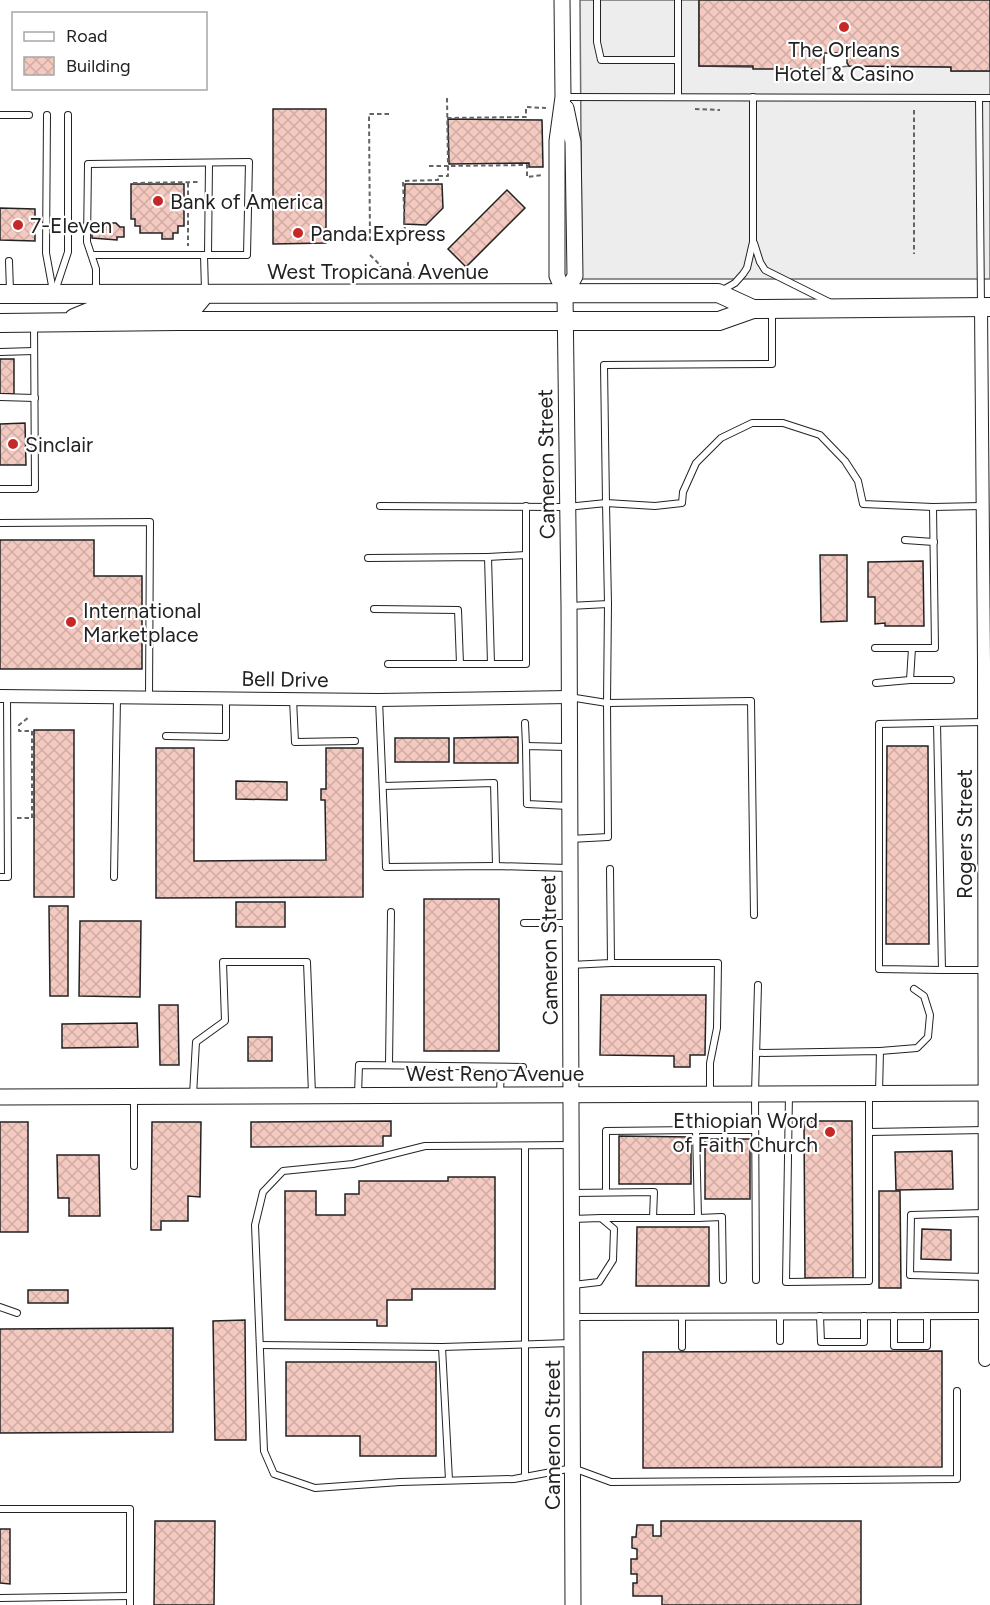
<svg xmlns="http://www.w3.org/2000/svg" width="990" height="1605" viewBox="0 0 990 1605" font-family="Figtree,sans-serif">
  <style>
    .parking { fill: #ededed; stroke: #6f6f6f; stroke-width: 1.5 }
    .building { fill: url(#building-cross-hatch); stroke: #222; stroke-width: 1.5 }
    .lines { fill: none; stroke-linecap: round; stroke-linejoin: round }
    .service-casing { stroke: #222; stroke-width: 8 }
    .minor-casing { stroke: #222; stroke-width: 14 }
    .tertiary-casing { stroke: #222; stroke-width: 17 }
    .primary-casing { stroke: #222; stroke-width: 20 }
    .path { stroke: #646464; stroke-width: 2; stroke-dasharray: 4.5 3; stroke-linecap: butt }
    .service { stroke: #fff; stroke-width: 6 }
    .minor { stroke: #fff; stroke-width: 12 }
    .tertiary { stroke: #fff; stroke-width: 15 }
    .primary { stroke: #fff; stroke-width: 18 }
    .poi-dot { fill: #c62828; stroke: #fff; stroke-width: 2 }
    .labels { text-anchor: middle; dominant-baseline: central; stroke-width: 4.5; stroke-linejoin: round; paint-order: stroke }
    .poi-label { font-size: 21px; fill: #222; stroke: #fff; text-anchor: start }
    .street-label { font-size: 21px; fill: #222; stroke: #fff }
  </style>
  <defs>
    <pattern id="building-cross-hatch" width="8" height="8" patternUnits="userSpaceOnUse" patternTransform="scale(1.5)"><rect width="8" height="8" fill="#f3c9c0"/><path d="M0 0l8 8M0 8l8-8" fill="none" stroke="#d0aca5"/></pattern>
  </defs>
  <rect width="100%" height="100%" fill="#fff"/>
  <!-- parking -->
  <path class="parking" d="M580 0H699V66L824 69 849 66 951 67V71H990V279H582Z"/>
  <!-- building -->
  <g class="building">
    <path d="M699 0H990V71H951V67L849 66 847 63V53H824V69H753V66H699Z"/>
    <path d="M273 109H326V243L273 244Z"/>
    <path d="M448 119 542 120 543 167H529V163L449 164Z"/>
    <path d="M131 184H184V226H178V233H173V239H162V233H140V226H135V219H131Z"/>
    <path d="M405 184H442L443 208 426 225 404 224Z"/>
    <path d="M507 190 525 208 466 267 448 249Z"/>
    <path d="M0 208 35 209V241L0 240Z"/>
    <path d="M100 223H116L120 227H124V237H117V240L92 238V227H96Z"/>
    <rect x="0" y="359" width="14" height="35"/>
    <path d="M25 423 26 465H0V424Z"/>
    <path d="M0 540H94V576H142V669H0Z"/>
    <path d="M820 555H847V621L821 622Z"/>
    <path d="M923 561 924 626H885V623L875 624V597H868V562Z"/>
    <rect x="34" y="730" width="40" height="167"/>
    <path d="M518 737V763H454V738Z"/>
    <rect x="395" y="738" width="54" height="24"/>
    <path d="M887 746H928L929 944H886Z"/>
    <path d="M156 748H194V861L326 860 325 800H321V789H326V748H363V897L156 898Z"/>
    <path d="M236 781 287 782V800L236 799Z"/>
    <rect x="424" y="899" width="75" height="152"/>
    <rect x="236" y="902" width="49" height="25"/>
    <path d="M49 906H68V996H50Z"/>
    <path d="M80 921H141L140 997 79 996Z"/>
    <path d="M601 995H706L705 1055H690V1067H674V1056L600 1055Z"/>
    <path d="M159 1005H178L179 1065H160Z"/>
    <path d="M137 1023 138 1047 62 1048V1024Z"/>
    <rect x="248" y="1037" width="24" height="24"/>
    <path d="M391 1121V1136H383V1146L251 1147V1122Z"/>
    <path d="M804 1121H852L853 1278H805Z"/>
    <rect x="0" y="1122" width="28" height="110"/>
    <path d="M152 1122H201L200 1197 188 1196V1221H161V1230H151Z"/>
    <path d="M619 1136 691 1137V1184H619Z"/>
    <rect x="705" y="1139" width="45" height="60"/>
    <path d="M952 1151 953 1189 896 1190 895 1152Z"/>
    <path d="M57 1155H99L100 1216H69V1198H58Z"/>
    <path d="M448 1177H495V1289H412V1300H387V1326H377V1320H285V1191H316V1215H345V1194H359V1181H448Z"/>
    <path d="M879 1191H900L901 1288H879Z"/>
    <path d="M637 1227H709V1286H636Z"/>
    <path d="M922 1229 951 1230V1260L921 1259Z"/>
    <rect x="28" y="1290" width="40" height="13"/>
    <path d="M245 1320 246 1440H215L213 1321Z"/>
    <path d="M173 1328V1432L0 1433V1329Z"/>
    <path d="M942 1351V1467L643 1468V1352Z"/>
    <path d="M286 1362H436V1456H360V1436H286Z"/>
    <path d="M155 1521H215L214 1605H154Z"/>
    <path d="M661 1521H861V1605H662V1596H633V1583H637V1574H631V1559H637V1549L632 1548V1537H636L637 1525H653V1536H661Z"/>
    <path d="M0 1529H10V1584L0 1583Z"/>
  </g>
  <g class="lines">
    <!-- service casing -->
    <g class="service-casing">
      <g id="service">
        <path d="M597 0V42L601 60H678"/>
        <path d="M564 97 979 98 981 305"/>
        <path d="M678 97V0"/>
        <path d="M979 98H990"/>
        <path d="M0 115H29"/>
        <path d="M47 115 46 253 53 291"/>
        <path d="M754 243 760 262 765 270 829 302"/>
        <path d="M92 255H247L249 162 88 164 87 242 96 269V291"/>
        <path d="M204 255 205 291"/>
        <path d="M208 255 209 163"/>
        <path d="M9 261 10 291"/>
        <path d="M55 291 68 252V115"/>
        <path d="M721 291 735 283 743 274 747 268 753 242V97"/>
        <path d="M772 312V364L604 365 606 503 655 506 682 503 683 492 696 463 721 438 752 423H783L820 435 845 461 858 481 863 504 933 507"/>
        <path d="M0 352 34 351"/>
        <path d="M0 397 35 398"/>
        <path d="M0 489H35L34 323"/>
        <path d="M380 506 567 507 606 503 608 604 569 606"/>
        <path d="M0 523 150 522 149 697"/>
        <path d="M905 540 934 542"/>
        <path d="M488 557 526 555"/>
        <path d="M368 558 488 557 491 664"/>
        <path d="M374 609 458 610 460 664"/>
        <path d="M875 648H935L933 507 982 506"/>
        <path d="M912 648 910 680H951"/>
        <path d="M388 664H526V506"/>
        <path d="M876 683 910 680"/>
        <path d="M569 697 607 703 608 604"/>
        <path d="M293 699 295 742 355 741"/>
        <path d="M379 700 386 867 496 866 568 868"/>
        <path d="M525 723 526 746"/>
        <path d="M937 723 942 970 879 969V724L983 722"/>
        <path d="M166 736 226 737V699"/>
        <path d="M568 747 526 746 527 804 569 806"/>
        <path d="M383 786 494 783 496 866"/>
        <path d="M570 839 608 837 607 703 751 701 754 915"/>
        <path d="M0 877H8L7 696"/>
        <path d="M114 877 117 698"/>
        <path d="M524 923H570"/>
        <path d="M611 963H718L717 1028 710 1063V1093"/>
        <path d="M570 965 611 963 610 869"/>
        <path d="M942 970H984"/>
        <path d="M880 1051 917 1048 928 1037 930 1015 924 996 914 989"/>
        <path d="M756 1053 880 1051 879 1093"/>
        <path d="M389 1065 391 912"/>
        <path d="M500 1093 501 1067"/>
        <path d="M789 1094 786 1282 869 1281V1094"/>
        <path d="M193 1095 196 1042 225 1021 223 962H307L312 1094"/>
        <path d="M358 1095 359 1065 523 1067"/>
        <path d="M134 1096V1166"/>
        <path d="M869 1132 985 1130"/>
        <path d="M571 1145 425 1146 353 1164 283 1171 263 1192 255 1225 264 1451 274 1474 315 1488 400 1482 514 1479 573 1468 611 1482 957 1479V1391"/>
        <path d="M606 1192V1131L696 1130"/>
        <path d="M573 1193 654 1192 653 1218"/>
        <path d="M984 1213 911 1215 910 1275 985 1277"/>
        <path d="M601 1218H698L696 1130H755"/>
        <path d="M698 1218 722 1217 723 1280"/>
        <path d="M572 1219 601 1218 614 1229 613 1260 599 1282 573 1285"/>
        <path d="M756 1280 755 1093 758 985"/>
        <path d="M0 1307 17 1313"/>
        <path d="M820 1316 821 1342H864V1316"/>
        <path d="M894 1316V1346H927V1316"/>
        <path d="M573 1317 985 1316"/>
        <path d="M780 1317V1341"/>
        <path d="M260 1345 442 1347 571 1343"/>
        <path d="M442 1347 449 1480"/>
        <path d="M682 1347V1317"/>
        <path d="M525 1477V1146"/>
        <path d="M0 1509H130V1605"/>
        <path d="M0 1598 130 1596"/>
      </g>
    </g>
    <!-- minor casing -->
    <g class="minor-casing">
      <g id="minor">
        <path d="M981 307 984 662 985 1360"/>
        <path d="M0 696 379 700 569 697"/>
      </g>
    </g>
    <!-- tertiary casing -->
    <g class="tertiary-casing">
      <g id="tertiary">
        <path d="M562 0 563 97 557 141V276L565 294 569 606 573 1605"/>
        <path d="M565 294 575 276 573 142 566 108"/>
        <path d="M0 1097 990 1093"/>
      </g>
    </g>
    <!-- primary casing -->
    <g class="primary-casing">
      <g id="primary">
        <path d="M0 294 718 293 753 309"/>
        <path d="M74 318 96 309 188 307 195 306 205 294"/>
        <path d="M0 323 178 321H719L753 309 990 307"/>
      </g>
    </g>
    <!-- path -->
    <g class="path">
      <path d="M695 109 720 110"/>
      <path d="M914 110V254"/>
      <path d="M447 118 526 117V107L546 108"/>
      <path d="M429 166H448L447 97"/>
      <path d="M133 183 199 182"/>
      <path d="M188 183V246"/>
      <path d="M407 237H405L403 181 438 180V176H448V166L527 165V177L543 175"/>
      <path d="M370 241 369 114H391"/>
      <path d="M370 255C376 261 386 268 381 279"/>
      <path d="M408 262V271L414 278"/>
      <path d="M17 818H32V731H19V725L29 717"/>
    </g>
    <!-- service -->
    <use href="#service" class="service"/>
    <!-- minor -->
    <use href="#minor" class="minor"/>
    <!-- tertiary -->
    <use href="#tertiary" class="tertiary"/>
    <!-- primary -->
    <use href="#primary" class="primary"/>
  </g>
  <!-- markers -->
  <g class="poi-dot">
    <circle cx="844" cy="27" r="6"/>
    <circle cx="158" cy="201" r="6"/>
    <circle cx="18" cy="225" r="6"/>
    <circle cx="298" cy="233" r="6"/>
    <circle cx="13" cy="444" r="6"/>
    <circle cx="71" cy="622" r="6"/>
    <circle cx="830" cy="1132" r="6"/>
  </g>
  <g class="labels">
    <!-- poi labels -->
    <g class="poi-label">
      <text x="844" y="49" text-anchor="middle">The Orleans<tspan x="844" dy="24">Hotel &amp; Casino</tspan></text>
      <text x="170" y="201">Bank of America</text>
      <text x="30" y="225">7-Eleven</text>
      <text x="310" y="233">Panda Express</text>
      <text x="25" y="444">Sinclair</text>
      <text x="83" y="610">International<tspan x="83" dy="24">Marketplace</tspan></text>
      <text x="818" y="1120" text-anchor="end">Ethiopian Word<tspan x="818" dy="24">of Faith Church</tspan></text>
    </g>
    <!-- street labels -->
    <g class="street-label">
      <text x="378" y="271">West Tropicana Avenue</text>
      <text transform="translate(546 464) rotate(-91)">Cameron Street</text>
      <text transform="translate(285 679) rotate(1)">Bell Drive</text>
      <text transform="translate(964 834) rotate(-90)">Rogers Street</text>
      <text transform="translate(549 950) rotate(-91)">Cameron Street</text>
      <text x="495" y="1073">West Reno Avenue</text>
      <text transform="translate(552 1435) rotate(-90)">Cameron Street</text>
    </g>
  </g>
  <!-- legend -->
  <rect x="12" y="12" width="195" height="78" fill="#ffffff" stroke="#a7a7a7" stroke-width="1.5"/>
  <rect x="24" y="32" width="30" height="9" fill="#ffffff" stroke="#a7a7a7" stroke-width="1.5"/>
  <text x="66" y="42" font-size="18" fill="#222222">Road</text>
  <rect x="24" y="57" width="30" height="18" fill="url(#building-cross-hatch)" stroke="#a7a7a7" stroke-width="1.5"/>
  <text x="66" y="72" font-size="18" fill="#222222">Building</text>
</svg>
